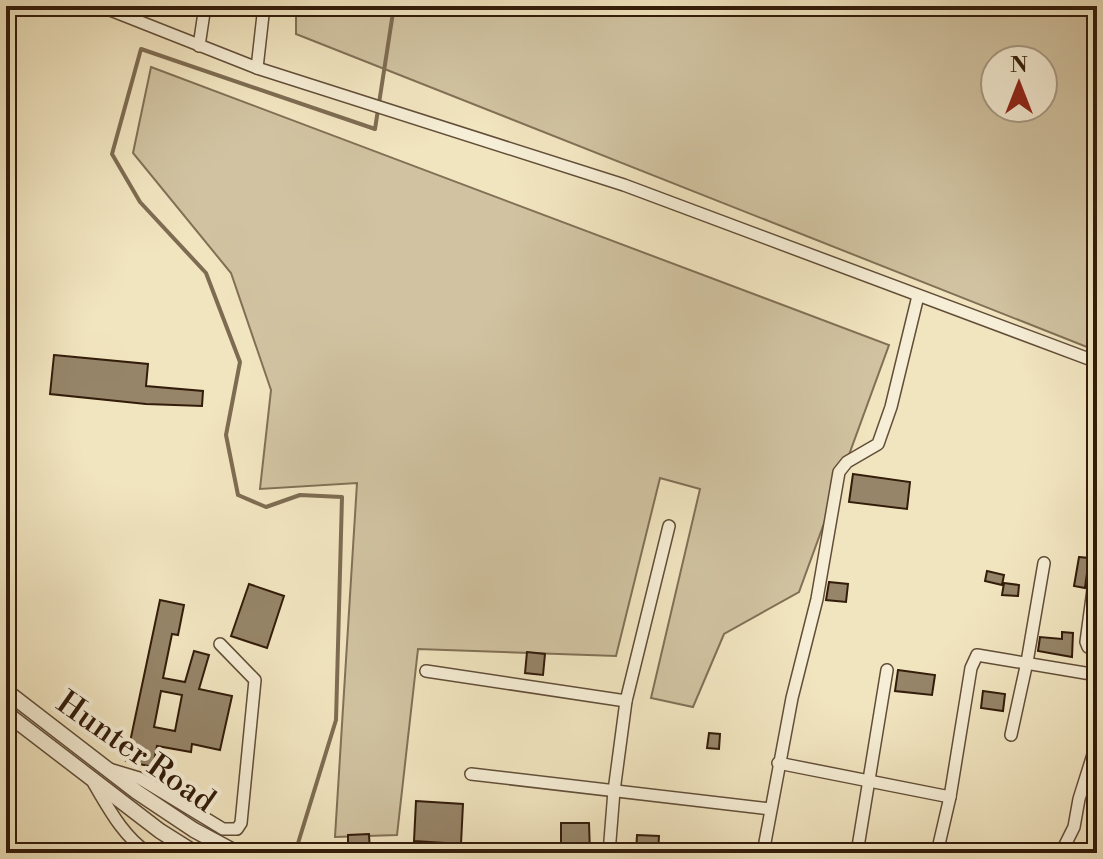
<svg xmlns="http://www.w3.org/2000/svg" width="1103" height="859" viewBox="0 0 1103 859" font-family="'Libre Bodoni',serif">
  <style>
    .green { fill: #d1c3a1; stroke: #827056; stroke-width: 2; fill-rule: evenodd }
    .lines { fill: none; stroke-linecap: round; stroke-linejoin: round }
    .stream { stroke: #7e6c52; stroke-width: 4 }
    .building { fill: #968569; stroke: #331c0a; stroke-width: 2; fill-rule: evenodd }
    .minor-casing { stroke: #624e38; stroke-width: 14 }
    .tertiary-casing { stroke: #624e38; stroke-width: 17 }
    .minor { stroke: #f6eed6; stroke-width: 11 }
    .tertiary { stroke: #f6eed6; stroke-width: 14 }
    .labels { text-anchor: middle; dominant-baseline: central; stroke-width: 8; stroke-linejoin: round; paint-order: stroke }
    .street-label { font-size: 32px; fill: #331c0a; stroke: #f6eed6 }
  </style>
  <rect width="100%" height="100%" fill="#f1e5c0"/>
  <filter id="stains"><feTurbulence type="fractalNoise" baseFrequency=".0025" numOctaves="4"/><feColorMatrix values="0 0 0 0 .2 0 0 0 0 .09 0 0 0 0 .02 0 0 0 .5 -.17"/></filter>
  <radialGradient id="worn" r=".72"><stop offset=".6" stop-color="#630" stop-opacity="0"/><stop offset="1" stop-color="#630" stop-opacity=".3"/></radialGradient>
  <!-- green -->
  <g class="green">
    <path d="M296 6H1097V351L296 34ZM995 60H1043V108H995Z"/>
    <path d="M151 67 889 345 799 592 724 634 693 707 651 698 700 489 660 478 616 656 418 649 397 835 335 837 357 483 260 489 271 390 231 273 133 153Z"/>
  </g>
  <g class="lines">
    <!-- stream -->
    <path class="stream" d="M295 853 336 720 342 497 300 495 266 507 238 495 226 435 240 362 206 273 140 202 112 154 141 49 375 129 394 6"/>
  </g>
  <!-- building -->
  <g class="building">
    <path d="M54 355 148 364 146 386 203 391 202 406 146 404 50 394Z"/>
    <path d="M853 474 910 482 907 509 849 502Z"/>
    <path d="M1079 557 1089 558 1085 588 1074 586Z"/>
    <path d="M987 571 1004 575 1002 585 985 581Z"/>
    <path d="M829 582 848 584 846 602 826 600Z"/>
    <path d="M1004 583 1019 585 1018 596 1002 595Z"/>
    <path d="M249 584 284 596 267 648 231 636Z"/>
    <path d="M160 600 184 605 178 635 172 634 163 678 185 682 194 651 209 655 199 689 232 696 220 750 192 744 191 752 157 746 153 767 126 761ZM161 691 182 695 175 731 154 727Z"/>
    <path d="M1062 632 1073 633 1072 657 1038 651 1040 637 1062 639Z"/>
    <path d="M527 652 545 654 543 675 525 673Z"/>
    <path d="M898 670 935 675 932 695 895 691Z"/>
    <path d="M983 691 1005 694 1003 711 981 708Z"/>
    <path d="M709 733 720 734 719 749 707 748Z"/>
    <path d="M416 801 463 804 461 844 414 841Z"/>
    <path d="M561 823H589L590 853H561Z"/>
    <path d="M369 834 370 853H348V835Z"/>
    <path d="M637 835 659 836 658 853H636Z"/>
  </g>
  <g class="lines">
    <!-- minor casing -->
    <g class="minor-casing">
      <g id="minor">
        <path d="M100 6 257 68 624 185 1097 362"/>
        <path d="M199 46 205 6"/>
        <path d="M257 68 264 6"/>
        <path d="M1097 560 1086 642 1088 647 1097 650"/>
        <path d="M426 671 626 701"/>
        <path d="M1011 735 1027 662 1044 563"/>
        <path d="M778 763 950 797 971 668 977 655 1097 675"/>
        <path d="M109 769 139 778 223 829H237L241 823 255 680 220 644"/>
        <path d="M471 774 770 809"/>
        <path d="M94 784C109 809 123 836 148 853"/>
        <path d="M416 853H430"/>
        <path d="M609 853 614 791 626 701 669 526"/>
        <path d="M763 853 792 698 817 599 839 472 847 462 878 444 891 407 918 296"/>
        <path d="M857 853 887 670"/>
        <path d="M937 853 950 797"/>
        <path d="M1061 853 1074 827 1079 799 1097 742"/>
      </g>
    </g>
    <!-- tertiary casing -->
    <g class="tertiary-casing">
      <g id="tertiary">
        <path d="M6 691 137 792 194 830 237 853"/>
        <path d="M6 713 160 831 195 853"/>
      </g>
    </g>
    <!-- minor -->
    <use href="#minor" class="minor"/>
    <!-- tertiary -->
    <use href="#tertiary" class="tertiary"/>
  </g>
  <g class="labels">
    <!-- street labels -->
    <g class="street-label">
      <text transform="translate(136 752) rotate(35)">Hunter Road</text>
    </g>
  </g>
  <!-- margin -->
  <rect width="1103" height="859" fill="none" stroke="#f1e5c0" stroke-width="32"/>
  <rect x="8" y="8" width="1087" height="843" fill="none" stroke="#331c0a" stroke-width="4"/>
  <rect x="16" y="16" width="1071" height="827" fill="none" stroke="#331c0a" stroke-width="2"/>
  <!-- north arrow -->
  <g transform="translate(1019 84)"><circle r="38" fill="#f6eed6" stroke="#a89a84" stroke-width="2"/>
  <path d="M0-6L14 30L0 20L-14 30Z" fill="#8f2418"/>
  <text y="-12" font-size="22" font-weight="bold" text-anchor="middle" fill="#331c0a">N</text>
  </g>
  <rect width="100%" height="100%" filter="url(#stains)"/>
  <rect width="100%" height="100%" fill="url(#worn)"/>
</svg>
